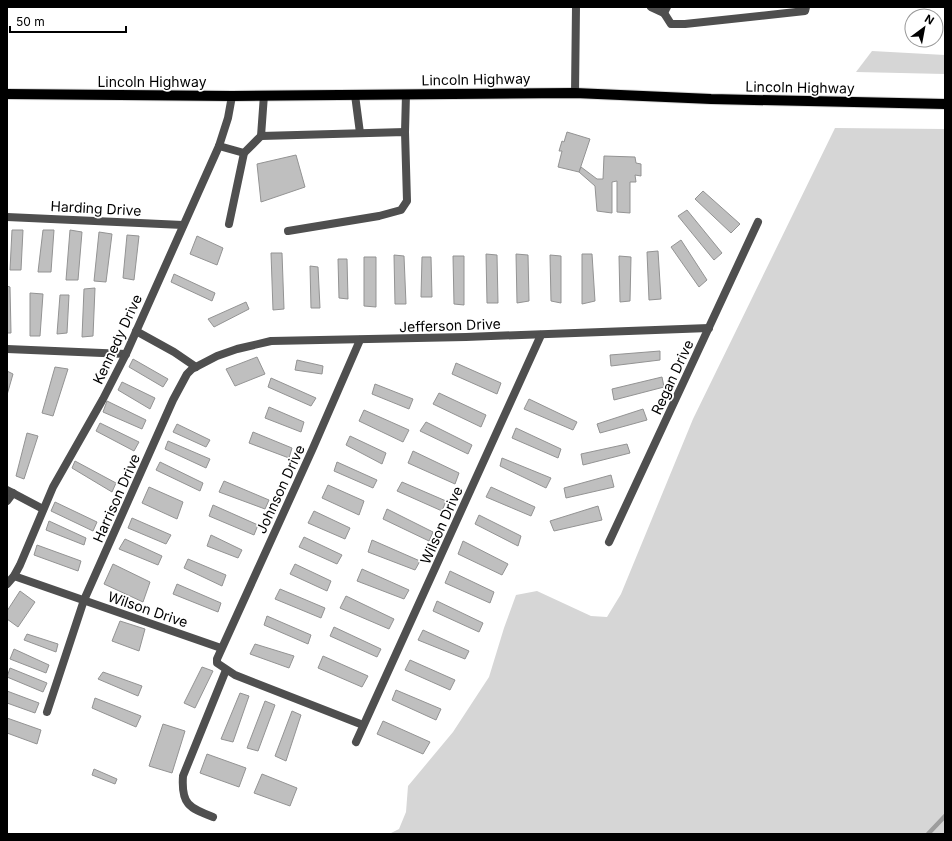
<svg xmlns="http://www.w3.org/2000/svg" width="952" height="841" viewBox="0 0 952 841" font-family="Inter,sans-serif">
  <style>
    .green { fill: #d6d6d6 }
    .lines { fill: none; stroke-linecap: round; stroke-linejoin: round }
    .stream { stroke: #9d9d9d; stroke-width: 4.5 }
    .building { fill: #bfbfbf; stroke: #939393 }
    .primary-casing { stroke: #dbdbdb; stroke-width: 12 }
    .service { stroke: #4f4f4f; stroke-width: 8 }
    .minor { stroke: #4f4f4f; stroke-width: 8 }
    .primary { stroke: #000; stroke-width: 10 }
    .labels { text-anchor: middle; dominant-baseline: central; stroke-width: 3.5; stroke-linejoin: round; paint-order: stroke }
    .street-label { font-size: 14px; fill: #000; stroke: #fff }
  </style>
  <rect width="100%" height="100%" fill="#fff"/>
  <!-- green -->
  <g class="green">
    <path d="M872 51 945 55V74L856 72Z"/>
    <path d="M835 128 945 129V834H389L399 829 406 812 408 786 453 732 489 677 504 628 516 595 537 591 591 616 607 617 621 594 693 419Z"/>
  </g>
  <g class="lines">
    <!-- stream -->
    <path class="stream" d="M928 834 945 816"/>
  </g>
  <!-- building -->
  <g class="building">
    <path d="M567 132 590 139 579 172 558 167 562 151H559L562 141 564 142Z"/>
    <path d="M296 155 305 187 261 202 257 164Z"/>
    <path d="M604 156 635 157 636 163 641 164V176L635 175 636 182H630V213L617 212V181L612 182V213L597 211 595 186 579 172 581 167 597 179H603Z"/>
    <path d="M703 191 740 224 731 233 695 199Z"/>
    <path d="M687 210 722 253 714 260 678 216Z"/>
    <path d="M12 230H23L21 270H10Z"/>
    <path d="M43 230H54L51 272H38Z"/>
    <path d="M70 230 82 232 78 280H66Z"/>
    <path d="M99 232 112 234 106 282 94 281Z"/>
    <path d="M127 235 139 236 134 280 123 278Z"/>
    <path d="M197 236 223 248 217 265 190 254Z"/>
    <path d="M681 240 707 280 699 287 671 247Z"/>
    <path d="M658 251 661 299 649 300 647 252Z"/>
    <path d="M271 253H282L284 309 273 310Z"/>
    <path d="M486 254 497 255 498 303H487Z"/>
    <path d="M516 254 528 255 529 301 517 303Z"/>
    <path d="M582 254H592L595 301 582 304Z"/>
    <path d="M394 255 404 256 406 304H395Z"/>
    <path d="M550 255 561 256V303L551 301Z"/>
    <path d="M453 256H464V305L454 304Z"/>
    <path d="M619 256 631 257 630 301 620 302Z"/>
    <path d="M364 257H376V307L364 306Z"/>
    <path d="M422 257H431L432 297H421Z"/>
    <path d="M338 259H347L348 299 339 298Z"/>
    <path d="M310 266 318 267 320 308H311Z"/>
    <path d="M174 274 215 293 212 301 171 282Z"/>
    <path d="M7 286 10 287 11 333H7Z"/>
    <path d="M95 288 93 336 82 337 84 289Z"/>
    <path d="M30 293 43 294 40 336H30Z"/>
    <path d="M60 295H69L67 333 57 334Z"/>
    <path d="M246 302 249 309 214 327 208 319Z"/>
    <path d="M660 351V360L611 366 610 355Z"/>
    <path d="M257 357 265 374 235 386 226 369Z"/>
    <path d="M133 359 168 379 163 387 129 367Z"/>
    <path d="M297 360 323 366 322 374 295 370Z"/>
    <path d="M456 363 501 383 497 394 452 374Z"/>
    <path d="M55 367 68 369 53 416 42 413Z"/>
    <path d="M7 371 13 374 7 395Z"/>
    <path d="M662 377 664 387 614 400 612 389Z"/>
    <path d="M271 378 316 398 311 406 268 387Z"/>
    <path d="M122 382 155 398 150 409 118 390Z"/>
    <path d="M375 384 413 399 409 409 372 394Z"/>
    <path d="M439 393 486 415 481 427 433 404Z"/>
    <path d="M529 399 577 422 573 430 524 409Z"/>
    <path d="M107 401 146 420 142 429 103 412Z"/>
    <path d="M269 407 304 422 301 432 265 418Z"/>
    <path d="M643 409 647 420 600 433 597 424Z"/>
    <path d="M364 410 409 430 403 442 359 421Z"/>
    <path d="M426 422 472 445 468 454 420 431Z"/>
    <path d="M100 423 139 442 134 451 96 431Z"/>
    <path d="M177 424 210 440 206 447 173 432Z"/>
    <path d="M516 428 561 449 558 458 512 438Z"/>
    <path d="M253 432 292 448 289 458 249 443Z"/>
    <path d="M27 433 38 436 24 479 16 476Z"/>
    <path d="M350 436 386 453 382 464 346 445Z"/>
    <path d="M168 441 210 459 206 468 165 449Z"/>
    <path d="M627 444 630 453 583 465 581 454Z"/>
    <path d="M413 451 459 473 455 484 408 463Z"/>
    <path d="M502 458 551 478 546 488 500 466Z"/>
    <path d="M75 461 116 483 112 492 72 468Z"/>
    <path d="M160 462 203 483 200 491 156 470Z"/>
    <path d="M337 462 377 480 373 488 334 471Z"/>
    <path d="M611 475 614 487 566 498 564 488Z"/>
    <path d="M224 481 269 500 265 509 219 492Z"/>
    <path d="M402 482 446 501 442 511 397 491Z"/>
    <path d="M328 485 364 501 359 515 322 498Z"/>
    <path d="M149 487 183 502 177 519 142 503Z"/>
    <path d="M491 487 535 507 531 516 486 497Z"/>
    <path d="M55 502 97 522 93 531 51 511Z"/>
    <path d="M213 505 258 525 254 535 209 516Z"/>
    <path d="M598 506 602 520 554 531 550 521Z"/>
    <path d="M387 509 433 532 429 541 383 519Z"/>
    <path d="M314 511 350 528 345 539 308 523Z"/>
    <path d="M479 515 521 536 518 546 475 524Z"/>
    <path d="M132 518 171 535 166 544 128 528Z"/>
    <path d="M49 521 86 538 84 545 46 530Z"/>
    <path d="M211 535 242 550 238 558 207 546Z"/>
    <path d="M304 537 342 555 337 564 299 547Z"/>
    <path d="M125 539 162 556 158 565 119 549Z"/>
    <path d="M372 540 420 561 415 570 368 552Z"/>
    <path d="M463 541 508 564 502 575 458 554Z"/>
    <path d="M37 545 81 561 78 571 34 555Z"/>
    <path d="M188 559 226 575 222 586 184 568Z"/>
    <path d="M113 564 150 582 143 602 104 584Z"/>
    <path d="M295 564 331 581 327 591 290 574Z"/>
    <path d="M362 569 409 590 404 599 357 581Z"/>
    <path d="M450 571 494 592 490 603 445 583Z"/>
    <path d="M177 584 221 603 218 612 173 594Z"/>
    <path d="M280 589 325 608 321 618 275 599Z"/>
    <path d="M20 591 35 602 18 627 7 619V611Z"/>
    <path d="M346 596 394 619 389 629 340 608Z"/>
    <path d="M437 601 483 623 479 632 433 611Z"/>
    <path d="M267 616 311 635 308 644 264 625Z"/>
    <path d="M120 621 145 629 139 651 112 641Z"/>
    <path d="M334 627 381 649 377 657 330 636Z"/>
    <path d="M423 630 469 651 465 659 418 640Z"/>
    <path d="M27 634 58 644 56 652 24 640Z"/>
    <path d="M255 644 294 656 289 668 250 654Z"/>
    <path d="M14 649 49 665 46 673 10 659Z"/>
    <path d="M323 656 368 676 362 687 318 668Z"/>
    <path d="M410 660 455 680 450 690 405 670Z"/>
    <path d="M202 667 213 671 195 708 184 703Z"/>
    <path d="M10 668 47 683 43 692 7 677Z"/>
    <path d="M103 672 142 686 138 696 98 679Z"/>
    <path d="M396 690 441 709 436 720 392 700Z"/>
    <path d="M7 691 39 703 35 713 7 703Z"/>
    <path d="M240 693 249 696 233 742 221 739Z"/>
    <path d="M95 698 141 716 136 727 92 708Z"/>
    <path d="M265 701 275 705 258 751 247 748Z"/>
    <path d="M292 711 301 715 286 761 275 756Z"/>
    <path d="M7 718 41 730 37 744 7 733Z"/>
    <path d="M383 721 430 742 423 754 377 734Z"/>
    <path d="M163 724 185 731 172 773 149 766Z"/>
    <path d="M207 754 246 768 239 787 200 773Z"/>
    <path d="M94 769 117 779 115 784 92 775Z"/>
    <path d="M262 774 297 788 290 806 254 793Z"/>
  </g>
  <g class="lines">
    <!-- primary casing -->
    <g class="primary-casing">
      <path id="primary" d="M7 94 232 96 575 93 711 99 945 104"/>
    </g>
    <!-- service -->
    <g class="service">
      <path d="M651 7 664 13 667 7"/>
      <path d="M664 13 671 24H685L805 11 806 7"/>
      <path d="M575 93 576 7"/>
      <path d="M264 95 261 136 405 132 407 201 401 210 379 216 288 231"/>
      <path d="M355 95 360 133"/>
      <path d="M405 132 406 94"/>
      <path d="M219 146 244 153"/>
      <path d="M229 224 244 153 261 136"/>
      <path d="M7 501 13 493"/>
      <path d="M213 817C189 808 181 804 183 776L226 670"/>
    </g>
    <!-- minor -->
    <g class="minor">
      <path d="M7 217 183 225"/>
      <path d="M136 331 174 352 196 367"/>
      <path d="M360 340 313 448 217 659V663L235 675 363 725"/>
      <path d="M7 349 126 354"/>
      <path d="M7 490 43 509"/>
      <path d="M609 542 758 222"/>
      <path d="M14 576 221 648"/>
      <path d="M7 584 14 576 20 565 53 487 103 399 126 354 219 146 228 118 232 96"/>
      <path d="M47 712 84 600 173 400 187 374 192 369 217 356 237 349 271 341 466 337 709 328"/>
      <path d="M356 742 541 335"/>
    </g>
    <!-- primary -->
    <use href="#primary" class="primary"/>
  </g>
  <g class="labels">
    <!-- street labels -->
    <g class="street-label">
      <text transform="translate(476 79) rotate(-1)">Lincoln Highway</text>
      <text x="152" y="81">Lincoln Highway</text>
      <text transform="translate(800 87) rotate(1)">Lincoln Highway</text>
      <text transform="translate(96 208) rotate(3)">Harding Drive</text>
      <text transform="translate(450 325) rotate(-2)">Jefferson Drive</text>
      <text transform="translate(117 339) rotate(-65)">Kennedy Drive</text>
      <text transform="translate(672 377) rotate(-65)">Regan Drive</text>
      <text transform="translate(280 489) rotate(-65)">Johnson Drive</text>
      <text transform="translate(116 498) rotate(-66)">Harrison Drive</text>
      <text transform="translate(441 525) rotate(-66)">Wilson Drive</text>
      <text transform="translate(148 609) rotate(19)">Wilson Drive</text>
    </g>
  </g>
  <!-- border -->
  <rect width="952" height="841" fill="none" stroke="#000000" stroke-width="16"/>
  <!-- north arrow -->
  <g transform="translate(924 28) rotate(32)"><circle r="19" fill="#ffffff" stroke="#999999"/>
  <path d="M0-3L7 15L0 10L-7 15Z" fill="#000000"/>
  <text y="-6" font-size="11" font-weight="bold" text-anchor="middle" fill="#000000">N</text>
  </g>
  <!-- scale -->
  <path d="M10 26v6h116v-6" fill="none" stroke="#000000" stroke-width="2"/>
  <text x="16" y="26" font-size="12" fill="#000000" stroke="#ffffff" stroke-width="3" paint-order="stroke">50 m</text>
</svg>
